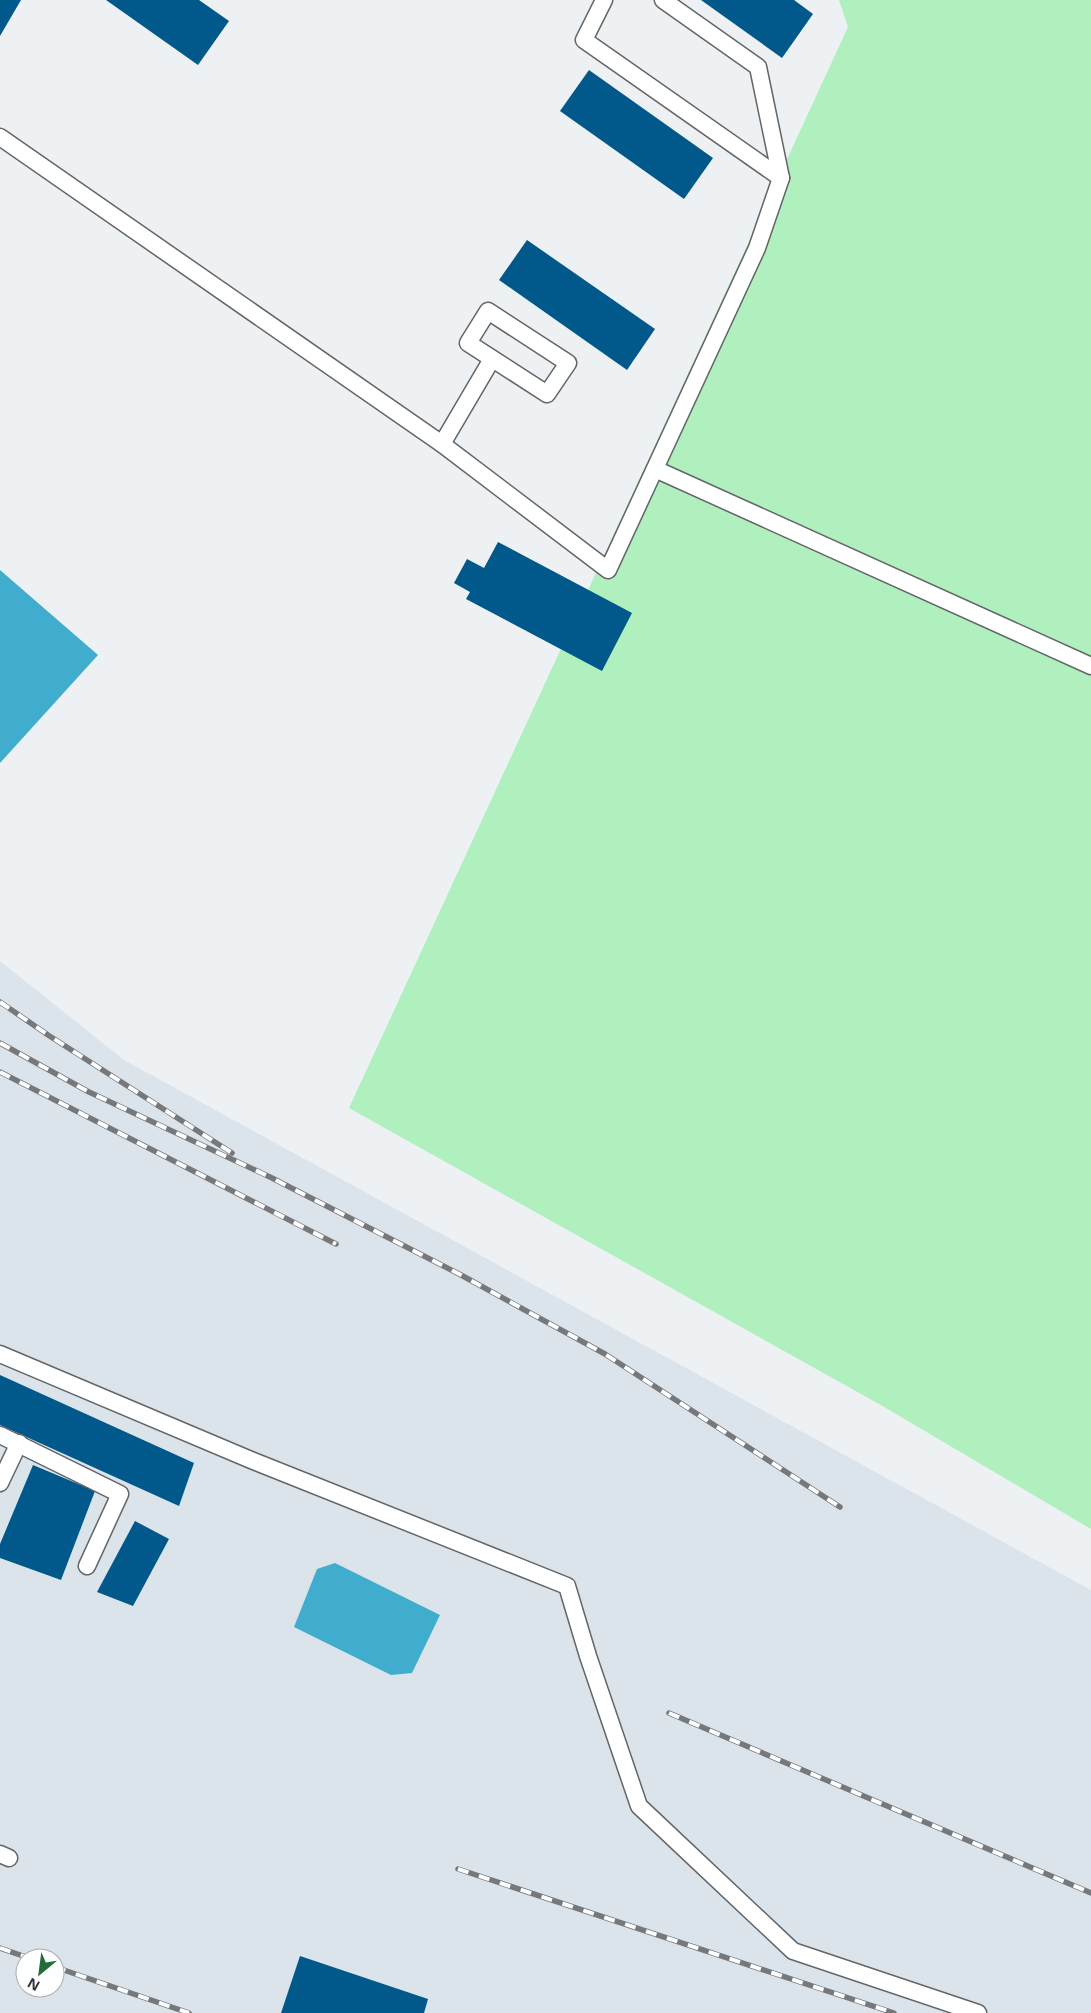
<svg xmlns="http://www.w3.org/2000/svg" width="1091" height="2013" viewBox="0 0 1091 2013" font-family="'Open Sans',sans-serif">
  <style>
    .built { fill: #dce4eb; fill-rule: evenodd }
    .green { fill: #aff0be }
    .water { fill: #40adce }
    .building { fill: #01588a }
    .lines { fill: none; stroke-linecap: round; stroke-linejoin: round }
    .lane-casing { stroke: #636567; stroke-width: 19 }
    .lane { stroke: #fff; stroke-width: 16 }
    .rail-casing { stroke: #77787a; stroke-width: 5.5 }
    .rail { stroke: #fdfeff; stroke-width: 4; stroke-dasharray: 11; stroke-linecap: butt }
  </style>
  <rect width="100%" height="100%" fill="#eef1f3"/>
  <!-- built -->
  <path class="built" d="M0 961 124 1060 1091 1590V2013H0ZM25 1958H55V1988H25Z"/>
  <!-- green -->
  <path class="green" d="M839 0H1091V1529L879 1404 349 1108 848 27Z"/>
  <!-- water -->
  <g class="water">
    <path d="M0 570 98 655 0 763Z"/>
    <path d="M335 1563 440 1615 412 1673 391 1675 294 1627 317 1569Z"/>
  </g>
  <!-- building -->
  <g class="building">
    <path d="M0 0H21L0 36Z"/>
    <path d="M106 0H199L229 21 198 65Z"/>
    <path d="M701 0H794L813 14 782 58Z"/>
    <path d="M589 70 713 158 684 199 560 111Z"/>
    <path d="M527 240 655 329 627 370 499 280Z"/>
    <path d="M498 542 632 613 602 671 466 599 470 592 454 583 467 559 484 568Z"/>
    <path d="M0 1375 194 1463 179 1506 0 1425Z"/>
    <path d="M33 1465 95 1491 61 1580 0 1558V1544Z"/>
    <path d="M135 1521 169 1539 133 1606 97 1592Z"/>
    <path d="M300 1956 428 1999 424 2013H281Z"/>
  </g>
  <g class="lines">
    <!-- lane casing -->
    <g class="lane-casing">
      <g id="lane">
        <path d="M604 0 584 40 781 178"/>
        <path d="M0 137 442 444 608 570 757 248 781 178 758 67 663 0"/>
        <path d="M488 311 568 363 547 394 468 343Z"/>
        <path d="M442 444 492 359"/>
        <path d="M655 469 1091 666"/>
        <path d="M0 1354 251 1460 567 1586 588 1656 639 1806 793 1951 978 2013"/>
        <path d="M0 1435 120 1494 87 1566"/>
        <path d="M0 1483 19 1443"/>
        <path d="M0 1854 9 1858"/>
      </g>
    </g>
    <!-- lane -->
    <use href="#lane" class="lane"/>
    <!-- rail casing -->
    <g class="rail-casing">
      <g id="rail">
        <path d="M0 1002 48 1035 232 1153"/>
        <path d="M0 1043 89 1092 272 1178 461 1275 605 1354 840 1507"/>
        <path d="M0 1072 336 1244"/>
        <path d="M669 1713 1091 1893"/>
        <path d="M458 1869 894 2013"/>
        <path d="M0 1948 29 1958"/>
        <path d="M55 1967 189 2013"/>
      </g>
    </g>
    <!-- rail -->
    <use href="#rail" class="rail"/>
  </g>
  <!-- north arrow -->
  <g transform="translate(40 1973) rotate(209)"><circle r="24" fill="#fdfeff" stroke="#acadae"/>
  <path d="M0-4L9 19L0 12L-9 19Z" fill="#256b37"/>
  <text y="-8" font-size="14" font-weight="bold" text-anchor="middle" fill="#323334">N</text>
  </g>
</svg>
